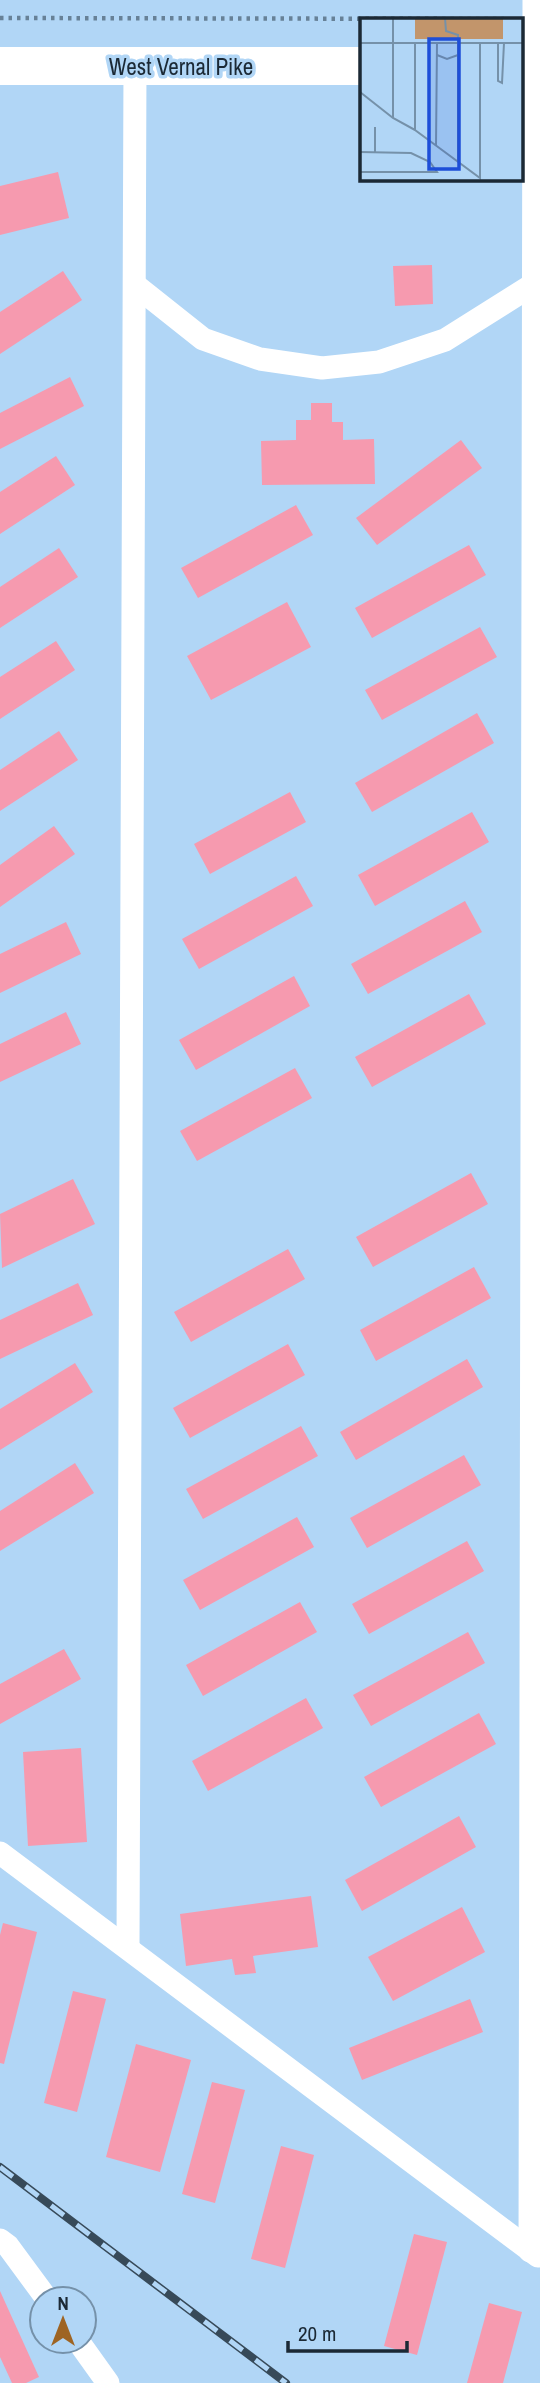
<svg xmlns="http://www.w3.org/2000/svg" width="540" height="2383" viewBox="0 0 540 2383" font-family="'Archivo Narrow',sans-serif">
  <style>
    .building { fill: #f69aaf }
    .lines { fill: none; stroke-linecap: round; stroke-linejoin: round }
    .path { stroke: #678197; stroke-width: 4.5; stroke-dasharray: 3.5 5; stroke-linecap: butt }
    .lane { stroke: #fff; stroke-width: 23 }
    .secondary { stroke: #fff; stroke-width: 38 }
    .rail-casing { stroke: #374a59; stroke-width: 8 }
    .rail { stroke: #b1d6f6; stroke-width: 5; stroke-dasharray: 16; stroke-linecap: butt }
    .labels { text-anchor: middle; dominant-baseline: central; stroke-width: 7; stroke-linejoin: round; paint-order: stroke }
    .street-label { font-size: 23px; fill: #1b2935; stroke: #b1d6f6 }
    .inset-road { fill: none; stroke: #7591a9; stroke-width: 2 }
    .view { fill: #1d4ed8; fill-opacity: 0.15; stroke: #1d4ed8; stroke-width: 3.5 }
    .inset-edge { fill: none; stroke: #1b2935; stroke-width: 3.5 }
  </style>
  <rect width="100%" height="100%" fill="#b1d6f6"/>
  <!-- building -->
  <g class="building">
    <path d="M58 172 69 218 0 235V186Z"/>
    <path d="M432 265 433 304 395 306 393 266Z"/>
    <path d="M63 271 82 300 0 354V312Z"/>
    <path d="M70 377 84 406 0 449V413Z"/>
    <path d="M311 403H332V422H343V440L374 439 375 484 262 485 261 441 296 440V420H311Z"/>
    <path d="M461 440 482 468 377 545 356 518Z"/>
    <path d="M56 456 75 485 0 534V492Z"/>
    <path d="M296 505 313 535 198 598 181 568Z"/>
    <path d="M469 545 486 575 372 638 355 608Z"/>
    <path d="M59 548 78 577 0 628V587Z"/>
    <path d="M287 602 311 647 211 700 187 656Z"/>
    <path d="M480 627 497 657 382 720 365 690Z"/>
    <path d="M56 641 75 670 0 719V677Z"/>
    <path d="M477 713 494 743 372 812 355 783Z"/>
    <path d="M59 731 78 760 0 811V770Z"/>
    <path d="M290 792 306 822 210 874 194 844Z"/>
    <path d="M472 812 489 842 375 906 358 875Z"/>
    <path d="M54 826 75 854 0 907V865Z"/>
    <path d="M296 876 313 906 199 969 182 939Z"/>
    <path d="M465 901 482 932 368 994 351 964Z"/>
    <path d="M66 922 81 954 0 993V954Z"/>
    <path d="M294 976 310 1006 196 1070 179 1040Z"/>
    <path d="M469 994 486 1024 372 1087 355 1057Z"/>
    <path d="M66 1012 81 1044 0 1082V1044Z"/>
    <path d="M295 1068 312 1098 197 1161 180 1131Z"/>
    <path d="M471 1173 488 1204 373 1267 356 1237Z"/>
    <path d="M73 1179 95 1224 2 1268 0 1214Z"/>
    <path d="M288 1249 305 1279 191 1342 174 1312Z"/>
    <path d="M474 1267 491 1298 376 1361 360 1330Z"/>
    <path d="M78 1283 93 1315 0 1359V1320Z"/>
    <path d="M288 1344 305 1375 190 1438 173 1408Z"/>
    <path d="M467 1359 483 1387 356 1460 340 1432Z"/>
    <path d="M75 1363 93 1392 0 1450V1409Z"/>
    <path d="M301 1426 318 1456 203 1519 186 1489Z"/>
    <path d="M464 1455 481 1485 367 1548 350 1518Z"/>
    <path d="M75 1463 94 1493 0 1551V1511Z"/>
    <path d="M297 1517 314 1547 200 1610 183 1580Z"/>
    <path d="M467 1541 484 1571 369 1634 352 1604Z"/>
    <path d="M300 1602 317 1632 203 1696 186 1665Z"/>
    <path d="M468 1632 485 1663 371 1726 353 1695Z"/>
    <path d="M64 1649 81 1679 0 1724V1684Z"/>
    <path d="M306 1698 323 1728 208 1791 192 1761Z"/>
    <path d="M479 1713 496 1744 381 1807 364 1777Z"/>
    <path d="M81 1748 87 1842 28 1846 23 1752Z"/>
    <path d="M459 1816 476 1847 362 1911 345 1880Z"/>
    <path d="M311 1896 318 1947 253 1956 256 1973 235 1975 232 1959 186 1966 180 1914Z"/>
    <path d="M462 1907 485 1952 393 2001 368 1957Z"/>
    <path d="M3 1923 37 1932 4 2064 0 2063V1935Z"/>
    <path d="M73 1991 106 1999 77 2112 44 2103Z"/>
    <path d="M470 1999 483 2032 362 2080 349 2048Z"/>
    <path d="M136 2044 191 2060 160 2172 106 2157Z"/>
    <path d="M212 2082 245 2090 215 2203 182 2194Z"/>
    <path d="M281 2146 314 2155 285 2268 251 2259Z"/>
    <path d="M414 2234 447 2242 417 2355 384 2346Z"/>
    <path d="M0 2291 39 2377 26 2383H12L0 2357Z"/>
    <path d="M489 2303 522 2312 503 2383H467Z"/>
  </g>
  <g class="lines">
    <!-- path -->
    <path class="path" d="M0 18 504 19"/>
    <!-- lane -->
    <g class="lane">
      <path d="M135 285 203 339 260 359 322 368 379 362 445 340 534 284"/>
      <path d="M0 1853 538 2256"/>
      <path d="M128 1947 135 66"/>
      <path d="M0 2240 8 2246 47 2299"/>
      <path d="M530 2251 534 0"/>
      <path d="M78 2341 108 2383"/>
    </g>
    <!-- secondary -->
    <g class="secondary">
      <path d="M0 66H362"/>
      <path d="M521 67H540"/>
    </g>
    <!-- rail casing -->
    <g class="rail-casing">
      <path id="rail" d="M0 2167 286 2383"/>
    </g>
    <!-- rail -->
    <use href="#rail" class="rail"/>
  </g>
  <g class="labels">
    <!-- street labels -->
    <g class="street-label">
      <text x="181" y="66">West Vernal Pike</text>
    </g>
  </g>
  <!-- overview -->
  <g transform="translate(360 18)">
    <rect width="163" height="163" fill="#b1d6f6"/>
    <path d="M55 0H143V21H55Z" fill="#c2956b"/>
    <path class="inset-road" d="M33 0V100L55 112M85 0 86 13 98 17V144M0 25H163M55 25V112L120 160V25M138 25V63L142 65 144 25M77 37 87 41 98 37M0 74 33 100M76 127 77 25M0 134 51 135 70 144 77 154H0M15 134V109"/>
    <path class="view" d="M69 21H99V151H69Z"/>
    <rect width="163" height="163" class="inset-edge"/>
  </g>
  <!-- north arrow -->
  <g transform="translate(63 2320)"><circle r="33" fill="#b1d6f6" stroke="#7591a9" stroke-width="2"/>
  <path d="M0-5L12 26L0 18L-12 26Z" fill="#9e6423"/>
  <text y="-10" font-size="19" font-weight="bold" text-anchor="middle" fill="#1b2935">N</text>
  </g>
  <!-- scale -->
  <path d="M288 2341v10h119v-10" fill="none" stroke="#1b2935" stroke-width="3.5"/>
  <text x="298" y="2341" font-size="21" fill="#1b2935" stroke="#b1d6f6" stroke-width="5" paint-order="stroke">20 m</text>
</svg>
